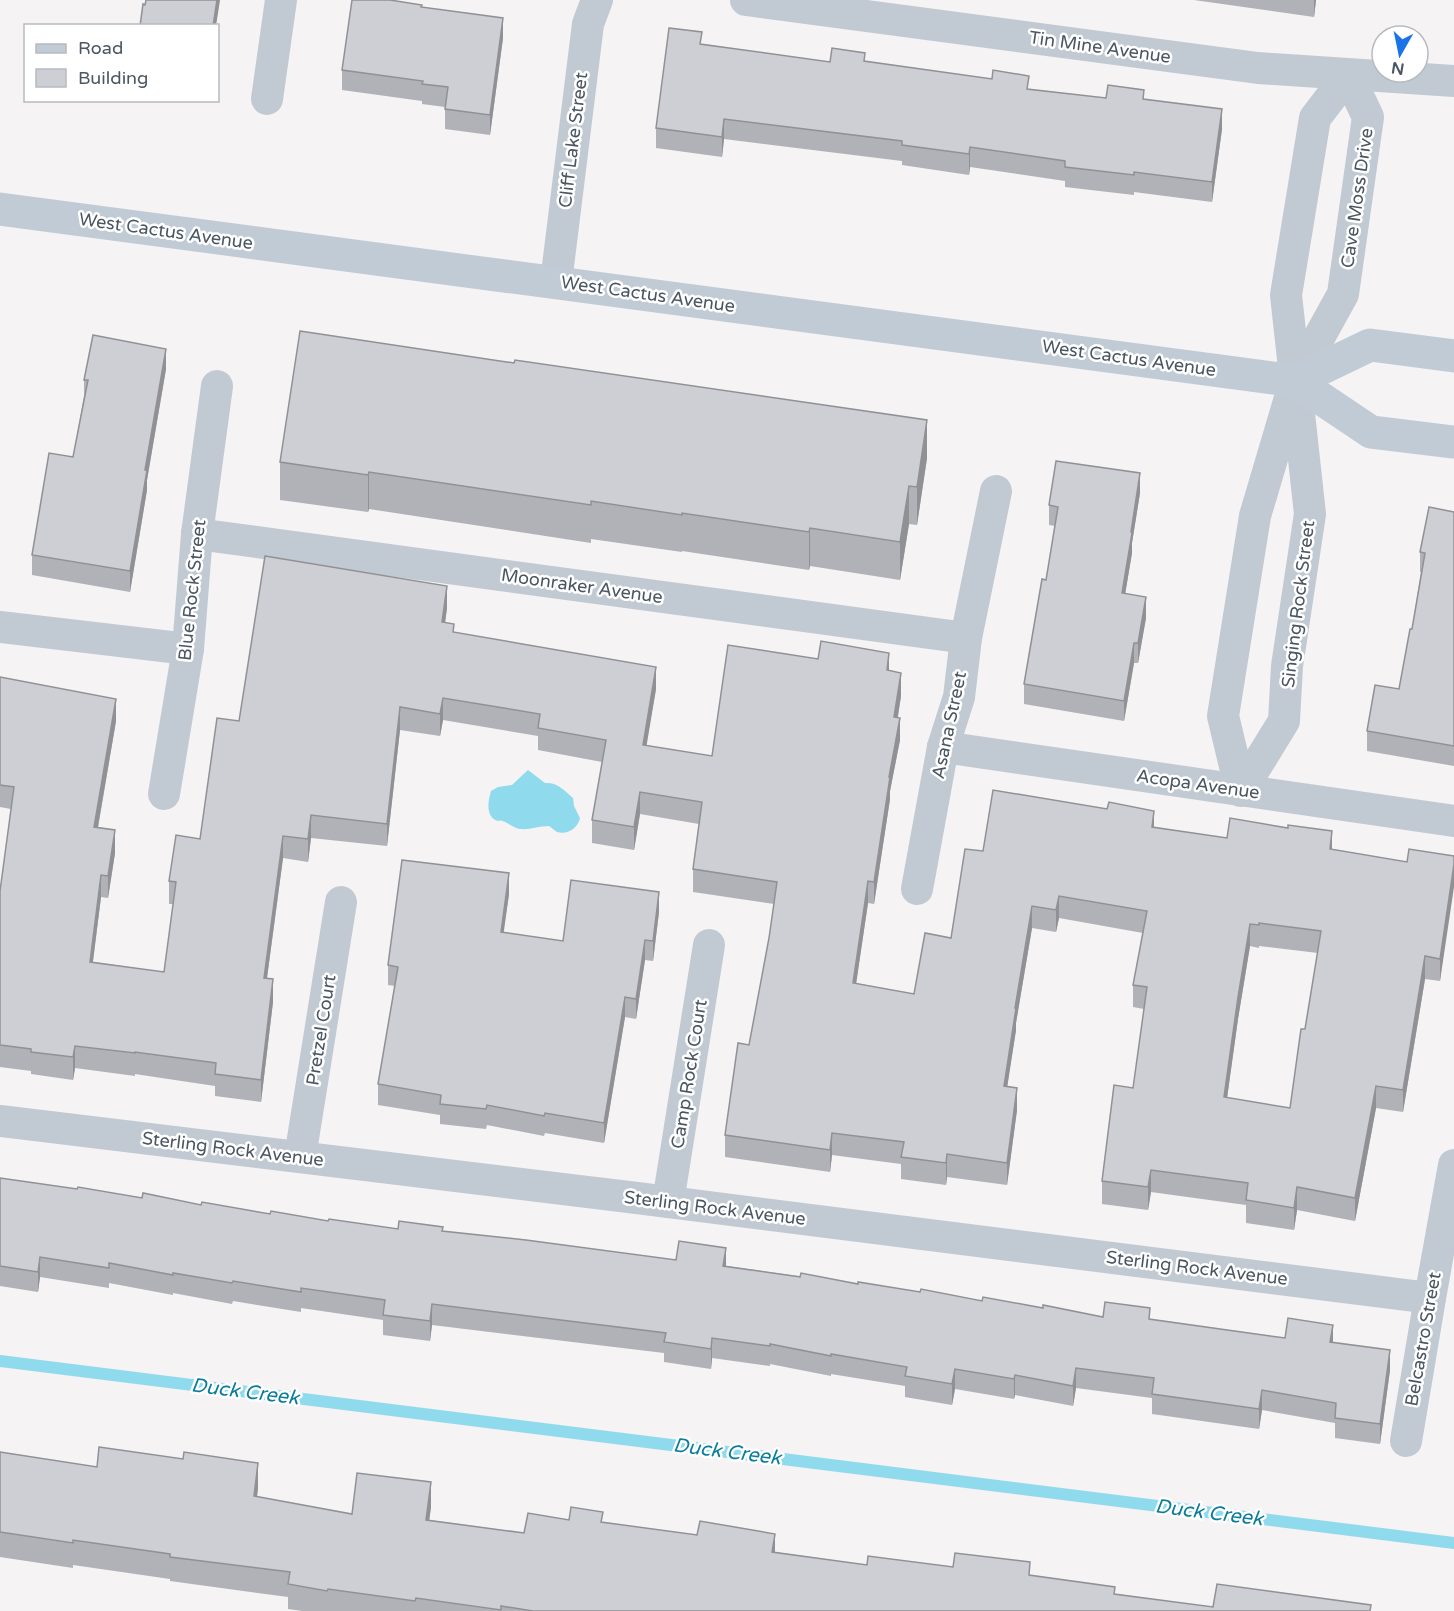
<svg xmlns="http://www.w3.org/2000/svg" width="1454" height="1611" viewBox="0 0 1454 1611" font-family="'Varela Round',sans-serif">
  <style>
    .water { fill: #90daee }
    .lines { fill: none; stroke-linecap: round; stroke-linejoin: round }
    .stream { stroke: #90daee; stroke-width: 12 }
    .street { stroke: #c1cad2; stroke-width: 32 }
    .secondary { stroke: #c1cbd6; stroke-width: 33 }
    .wall { fill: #b0b2b7; fill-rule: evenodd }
    .shaded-wall { fill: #909195 }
    .building { fill: #cdcfd5; stroke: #909195; stroke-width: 1.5; fill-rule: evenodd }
    .labels { text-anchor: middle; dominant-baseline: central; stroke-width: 5; stroke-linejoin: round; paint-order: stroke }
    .street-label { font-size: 18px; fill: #4a5661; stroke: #fff }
    .water-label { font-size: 20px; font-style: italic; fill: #0c7c9b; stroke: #fff }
  </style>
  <rect width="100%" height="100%" fill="#f5f3f3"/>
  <!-- water -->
  <path class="water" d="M528 770 545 783C557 782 564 790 573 798L574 806 580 818C578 828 568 835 557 832 554 830 552 828 549 826 539 826 529 830 520 829 513 828 508 822 502 821 501 820 499 821 498 821 485 817 488 801 491 791L498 787 512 785Z"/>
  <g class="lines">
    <!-- stream -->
    <path class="stream" d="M0 1361 1454 1543"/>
    <!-- street -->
    <g class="street">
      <path d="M746 0 1258 68 1454 81"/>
      <path d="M267 99 281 0"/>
      <path d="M556 282 588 24 597 0"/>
      <path d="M197 534 966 638"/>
      <path d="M0 627 188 649"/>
      <path d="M943 747 1454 821"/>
      <path d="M1241 791 1223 716 1255 516 1295 381 1343 294 1368 117 1348 75 1315 118 1286 295 1310 514 1287 666 1284 721 1241 791"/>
      <path d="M164 794 188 649 197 534 217 386"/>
      <path d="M917 889 943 747 959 697 966 638 996 491"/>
      <path d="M0 1121 637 1198 1430 1298"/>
      <path d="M300 1157 341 902"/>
      <path d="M668 1202 709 945"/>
      <path d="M1406 1441 1430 1298 1454 1165"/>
    </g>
    <!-- secondary -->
    <g class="secondary">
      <path d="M0 209 1295 381 1371 432 1454 442"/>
      <path d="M1295 381 1370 345 1454 356"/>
    </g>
  </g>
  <!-- wall -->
  <g class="wall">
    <path d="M1194 0H1316L1314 17Z"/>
    <path d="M422 7 503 38 490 135 445 129V107L422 104V101L342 90V70Z"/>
    <path d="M702 45 830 62 865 61 1029 89 1106 98 1144 99 1222 129 1212 202 1134 192V195L1065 187V181L970 167 969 175 902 165V161L724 139 722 157 656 148V128Z"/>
    <path d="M166 369 147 480V490L130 592 32 575V555L73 457 84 396V380Z"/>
    <path d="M927 458 917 525 909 524 900 580 810 566 809 570 682 551V552L591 539V543L369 509 368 512 280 500V462Z"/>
    <path d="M1140 493 1132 543V553L1125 594 1146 618 1138 663H1134L1124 721 1024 704V684L1046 580 1055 526 1049 525V505Z"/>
    <path d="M1454 512V766L1367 751V731L1399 689 1412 629 1421 572H1420V552Z"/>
    <path d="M447 608 445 623 454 632 656 689 646 745 712 756 889 671 901 696 898 717 900 740 890 791V799L874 904 868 903 856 983 914 994 951 938 983 851 1154 827 1227 838 1332 849 1407 862 1454 856 1440 981 1425 979 1403 1112 1376 1108 1355 1221 1297 1210 1294 1230 1246 1223V1205L1151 1192 1148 1210 1102 1204V1181L1133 1088 1144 1009 1133 1007V985L1143 933 1059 918 1056 932 1032 928 1016 1023V1030L1007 1086 1017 1110 1007 1185 947 1177 946 1185 901 1179V1164L832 1155 830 1172 725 1157V1135L749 1045 769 938 774 904 693 892V869L699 824 640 814 634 850 592 843V820L602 762 538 750V736L443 720 440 736 400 730 387 846 311 838 308 862 283 858 267 978 273 1002 261 1102 215 1096V1086L135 1074V1076L75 1068 73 1080 31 1074V1071L0 1067V891L11 809 0 807V677L116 721 98 828 115 853 108 898 101 897 93 962 164 972 173 904H169V881L200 839 239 721ZM1250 946 1259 948V946L1318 953 1305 1029 1290 1108 1227 1098 1238 1019Z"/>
    <path d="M509 894 503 933 563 941 659 912 653 961 645 960 636 1019 625 1017 604 1143 545 1133 544 1136 487 1125 486 1129 440 1124V1115L378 1105V1084L395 986 388 985V965Z"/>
    <path d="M0 1178 77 1189 270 1214 398 1229 443 1231 726 1266 982 1301 1043 1308 1103 1317 1150 1319 1285 1338 1333 1343 1390 1370 1380 1444 1335 1438V1423L1262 1410 1259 1429 1152 1414V1398L1076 1388 1073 1406 1015 1395 1014 1399 955 1389 952 1405 905 1397V1386L831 1374V1376L770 1364V1366L712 1358 711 1369 664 1362V1353L432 1325 430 1341 383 1335V1320L301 1308V1312L233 1301 232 1304 173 1293V1295L109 1283V1288L40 1277 38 1292 0 1286Z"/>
    <path d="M0 1452 97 1467 258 1488 257 1497 352 1514 431 1507 429 1520 524 1533 569 1520 603 1522 775 1552 867 1565 953 1567 1030 1576 1115 1594 1213 1607 1371 1611H302L288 1609V1597L170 1581V1579L73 1565V1568L0 1557Z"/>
  </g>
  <!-- shaded-wall -->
  <g class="shaded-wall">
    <path d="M217 0H220L216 26H213Z"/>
    <path d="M1314 0H1316L1314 17Z"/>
    <path d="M503 18V38L490 135V115Z"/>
    <path d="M1222 109V129L1212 202V182Z"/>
    <path d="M724 119V139L722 157V137Z"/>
    <path d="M970 147V167L969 175V154Z"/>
    <path d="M166 349V369L147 480V490L130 592V571L145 470Z"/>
    <path d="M927 420V458L917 525V487Z"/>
    <path d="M369 472V509L368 512V475Z"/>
    <path d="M1140 473V493L1132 543V553L1122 613V593Z"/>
    <path d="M909 486V524L900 580V542Z"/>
    <path d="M810 528V566L809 570V532Z"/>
    <path d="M447 586V608L442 645V622Z"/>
    <path d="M1146 597V618L1138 663V643Z"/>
    <path d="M1134 643V663L1124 721V701Z"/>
    <path d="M889 653V675L887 670Z"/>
    <path d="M656 667V689L643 767V745Z"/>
    <path d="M901 673V696L894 739V717Z"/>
    <path d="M443 698V720L440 736V714Z"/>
    <path d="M116 699V721L94 849V827Z"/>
    <path d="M400 707V730L387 846V824Z"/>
    <path d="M900 718V740L890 791V799L874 904V882L889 777Z"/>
    <path d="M640 792V814L634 850V827Z"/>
    <path d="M1154 811V833L1152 827Z"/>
    <path d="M311 815V838L308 862V839Z"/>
    <path d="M115 830V853L108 898V876Z"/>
    <path d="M1332 831V853L1330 849Z"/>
    <path d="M283 836V858L264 1000V978Z"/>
    <path d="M1454 864V887L1440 981V959Z"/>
    <path d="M509 873V894L501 952V932Z"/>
    <path d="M101 875V897L90 984V962Z"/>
    <path d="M868 881V903L853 1005V983Z"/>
    <path d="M659 892V912L653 961V941Z"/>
    <path d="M1059 896V918L1056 932V910Z"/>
    <path d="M1032 906V928L1016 1023V1030L1004 1108V1086L1015 1008Z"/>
    <path d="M1250 924V946L1238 1019 1224 1120V1097L1238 997Z"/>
    <path d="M645 940V960L636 1019V999Z"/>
    <path d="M1425 956V979L1403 1112V1090Z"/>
    <path d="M273 979V1002L261 1102V1080Z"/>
    <path d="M625 997V1017L604 1143V1123Z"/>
    <path d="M75 1046V1068L73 1080V1057Z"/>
    <path d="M1376 1086V1108L1355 1221V1198Z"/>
    <path d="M1017 1088V1110L1007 1185V1163Z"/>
    <path d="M832 1133V1155L830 1172V1150Z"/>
    <path d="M947 1154V1177L946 1185V1163Z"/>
    <path d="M1151 1170V1192L1148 1210V1187Z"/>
    <path d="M1297 1187V1210L1294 1230V1208Z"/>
    <path d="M726 1248V1268L723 1266Z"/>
    <path d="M40 1257V1277L38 1292V1272Z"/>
    <path d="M432 1304V1325L430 1341V1321Z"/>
    <path d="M1333 1325V1346L1330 1342Z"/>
    <path d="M712 1338V1358L711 1369V1349Z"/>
    <path d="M1390 1350V1370L1380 1444V1424Z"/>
    <path d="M1076 1368V1388L1073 1406V1386Z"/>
    <path d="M955 1369V1389L952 1405V1384Z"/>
    <path d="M1015 1375V1395L1014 1399V1379Z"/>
    <path d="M1262 1390V1410L1259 1429V1409Z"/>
    <path d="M258 1463V1488L254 1521V1496Z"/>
    <path d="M431 1482V1507L426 1545V1520Z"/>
    <path d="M775 1534V1559L772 1552Z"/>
  </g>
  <!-- building -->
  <g class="building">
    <path d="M146 0H217L213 26H140L143 4 145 5Z"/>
    <path d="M352 0H390L422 5 421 7 503 18 490 115 445 109 448 87 422 84 423 81 342 70Z"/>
    <path d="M669 28 702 32 700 44 830 62 832 48 865 53 864 61 992 79 993 70 1029 76 1027 89 1106 98 1108 85 1144 90 1143 99 1222 109 1212 182 1134 172V175L1065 167V161L970 147 969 154 902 145V141L724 119 722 137 656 128Z"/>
    <path d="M300 331 514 363 515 360 927 420 917 487 909 486 900 542 810 528 809 532 682 513V515L591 501V505L369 472 368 475 280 462Z"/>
    <path d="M93 335 166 349 145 470H147L130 571 32 555 49 453 73 457 88 380H84Z"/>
    <path d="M1056 461 1140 473 1131 532 1132 533 1122 593 1146 597 1138 643H1134L1124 701 1024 684 1042 579 1046 580 1058 507 1049 505Z"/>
    <path d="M1429 507 1454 512V746L1367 731 1375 685 1399 689 1410 629H1412L1425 553 1420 552Z"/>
    <path d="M265 556 447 586 442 622 454 624 453 632 656 667 643 745 712 756 728 645 818 659 821 641 889 653 887 670 901 673 894 717 900 718 889 777H890L874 882 868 881 853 983 914 994 925 933 951 938 965 849 983 851 993 790 1107 809 1109 802 1154 811 1152 827 1227 838 1230 818 1288 828V825L1332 831 1330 849 1407 862 1409 849 1454 856V864L1440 959 1425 956 1403 1090 1376 1086 1355 1198 1297 1187 1294 1208 1246 1200 1248 1183 1151 1170 1148 1187 1102 1181 1114 1085 1133 1088 1147 987 1133 985 1147 911 1059 896 1056 910 1032 906 1015 1008H1016L1004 1086 1017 1088 1007 1163 947 1154 946 1163 901 1157 904 1142 832 1133 830 1150 725 1135 738 1043 749 1045 769 938 777 882 693 869 702 802 640 792 634 827 592 820 606 740 538 728 540 714 443 698 440 714 400 707 387 824 311 815 308 839 283 836 264 978 273 979 261 1080 215 1074 216 1063 135 1052V1053L75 1046 73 1057 31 1052V1049L0 1045V891L14 787 0 785V677L116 699 94 827 115 830 108 876 101 875 90 962 164 972 176 882 169 881 176 835 200 839 217 718 239 721ZM1259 923 1321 931 1305 1029H1301L1290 1108 1224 1097 1238 997 1250 924 1259 925Z"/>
    <path d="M402 860 509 873 501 932 563 941 571 880 659 892 653 941 645 940 636 999 625 997 604 1123 545 1113 544 1116 487 1105 486 1109 440 1104 441 1095 378 1084 398 967 388 965Z"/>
    <path d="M0 1178 77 1189 78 1187 142 1198 143 1193 201 1205 202 1202 270 1214 271 1211 328 1221 329 1219 398 1229 399 1221 443 1227 442 1231 526 1240 676 1260 679 1241 726 1248 723 1266 800 1277 801 1273 858 1284V1282L920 1292 921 1289 982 1301 983 1297 1043 1308V1305L1103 1317 1105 1302 1150 1308 1149 1319 1285 1338 1288 1318 1333 1325 1330 1342 1390 1350 1380 1424 1335 1418 1336 1403 1262 1390 1259 1409 1152 1394 1154 1378 1076 1368 1073 1386 1015 1375 1014 1379 955 1369 952 1384 905 1376 907 1367 831 1354V1356L770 1344V1346L712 1338 711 1349 664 1342 666 1333 432 1304 430 1321 383 1315 385 1300 301 1288V1292L233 1281 232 1283 173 1273V1275L109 1263V1268L40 1257 38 1272 0 1266Z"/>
    <path d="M99 1447 183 1459 184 1452 258 1463 254 1496 352 1514 357 1473 431 1482 426 1520 524 1533 528 1513 569 1520 571 1507 603 1512 601 1522 697 1535 700 1521 775 1534 772 1552 867 1565 868 1556 953 1567 955 1553 1030 1562 1029 1575 1115 1587 1114 1594 1213 1607 1217 1584 1371 1605 1370 1611H533L501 1606V1610L416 1598 415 1601 328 1589 327 1591 288 1584 290 1572 170 1557V1554L73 1540V1543L0 1532V1452L97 1467Z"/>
  </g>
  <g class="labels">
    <!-- street labels -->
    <g class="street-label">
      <text transform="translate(1100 47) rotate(8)">Tin Mine Avenue</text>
      <text transform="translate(573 140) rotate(-83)">Cliff Lake Street</text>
      <text transform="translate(1357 198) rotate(-82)">Cave Moss Drive</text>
      <text transform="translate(166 231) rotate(8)">West Cactus Avenue</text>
      <text transform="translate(648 294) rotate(8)">West Cactus Avenue</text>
      <text transform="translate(1129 358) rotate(8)">West Cactus Avenue</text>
      <text transform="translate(582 586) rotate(8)">Moonraker Avenue</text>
      <text transform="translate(192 590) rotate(-84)">Blue Rock Street</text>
      <text transform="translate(1298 604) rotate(-83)">Singing Rock Street</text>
      <text transform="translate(949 725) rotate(-78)">Asana Street</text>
      <text transform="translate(1198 784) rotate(8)">Acopa Avenue</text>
      <text transform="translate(321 1030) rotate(-81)">Pretzel Court</text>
      <text transform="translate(689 1074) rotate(-81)">Camp Rock Court</text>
      <text transform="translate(233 1149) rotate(7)">Sterling Rock Avenue</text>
      <text transform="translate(715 1208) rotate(7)">Sterling Rock Avenue</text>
      <text transform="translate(1197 1268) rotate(7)">Sterling Rock Avenue</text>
      <text transform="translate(1423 1339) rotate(-80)">Belcastro Street</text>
    </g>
    <!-- water labels -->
    <g class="water-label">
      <text transform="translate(245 1392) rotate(7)">Duck Creek</text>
      <text transform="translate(727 1452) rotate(7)">Duck Creek</text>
      <text transform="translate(1209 1513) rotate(7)">Duck Creek</text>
    </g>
  </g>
  <!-- legend -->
  <rect x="24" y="24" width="195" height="78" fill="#ffffff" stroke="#b7bbc0" stroke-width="1.5"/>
  <rect x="36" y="44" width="30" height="9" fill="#c1cbd6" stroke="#b7bbc0" stroke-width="1.5"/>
  <text x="78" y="54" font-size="18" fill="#4a5661">Road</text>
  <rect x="36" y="69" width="30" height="18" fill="#cdcfd5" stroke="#b7bbc0" stroke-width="1.5"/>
  <text x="78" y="84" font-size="18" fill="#4a5661">Building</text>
  <!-- north arrow -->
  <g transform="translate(1400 54) rotate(189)"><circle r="28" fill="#ffffff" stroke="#b7bbc0" stroke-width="1.5"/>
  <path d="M0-4.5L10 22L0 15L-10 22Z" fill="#1a73e8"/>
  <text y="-9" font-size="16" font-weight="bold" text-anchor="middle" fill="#4a5661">N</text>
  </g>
</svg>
